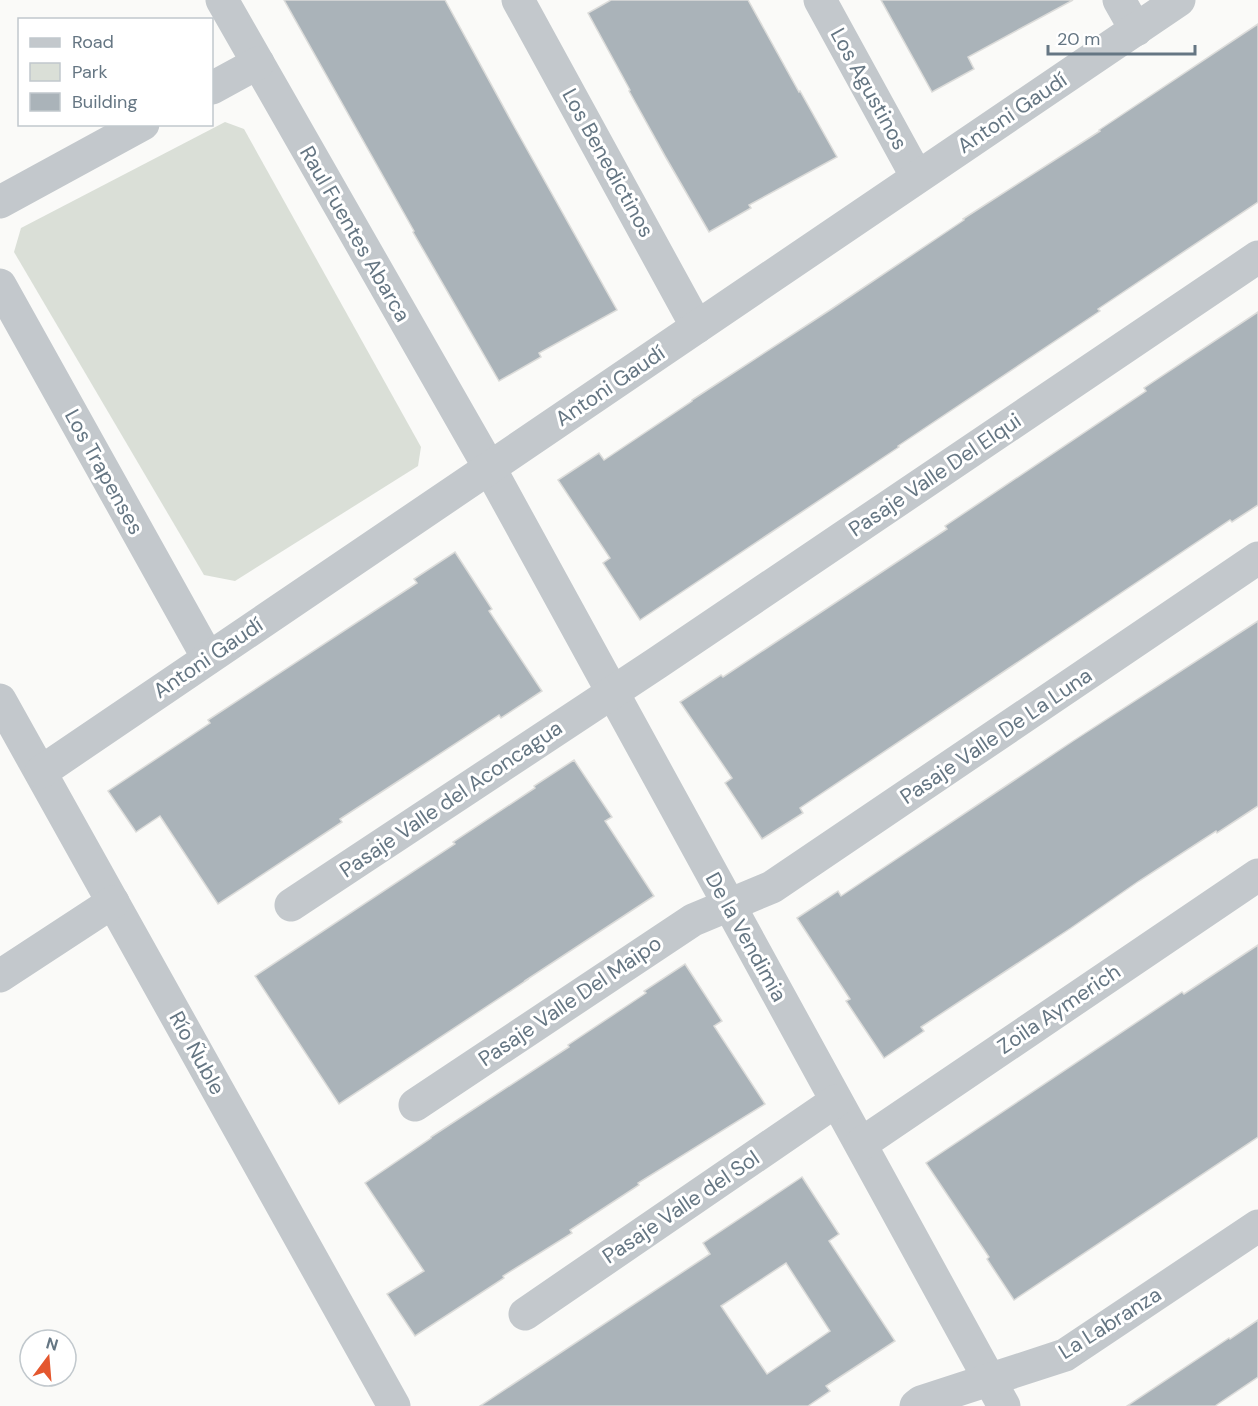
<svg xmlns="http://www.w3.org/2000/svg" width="1258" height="1406" viewBox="0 0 1258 1406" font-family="'DM Sans',sans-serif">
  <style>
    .green { fill: #dadfd7 }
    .building { fill: #aab3b9; stroke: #dcdcda; stroke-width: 1.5; fill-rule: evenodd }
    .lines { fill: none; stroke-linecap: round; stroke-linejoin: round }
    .minor { stroke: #c3c8cc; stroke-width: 33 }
    .labels { text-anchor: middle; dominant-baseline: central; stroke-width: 6; stroke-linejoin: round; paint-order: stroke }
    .street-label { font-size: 21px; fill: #657683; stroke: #fff }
  </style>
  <rect width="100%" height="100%" fill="#fafaf8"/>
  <!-- green -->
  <path class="green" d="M225 122 244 129 421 447 418 466 235 581 204 575 14 252 21 228Z"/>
  <!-- building -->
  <g class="building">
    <path d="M284 0H445L515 128 617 310 539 353 541 357 499 381 413 232 414 231Z"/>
    <path d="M611 0H748L799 92 800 91 837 157 749 205 751 208 709 232 665 156 629 91 630 90 588 13Z"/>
    <path d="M881 0H1073L968 57 974 69 932 92Z"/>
    <path d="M1258 24V202L1098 309 1100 311 898 446 899 447 640 620 603 563 610 558 558 480 599 453 604 460 692 401V400L830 310 964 220 963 219 1100 131 1099 130Z"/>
    <path d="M1258 312V505L1232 522 1230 520 800 808 803 813 762 839 725 783 732 778 680 702 721 675 723 677 947 529 945 526 1146 391 1144 388Z"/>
    <path d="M455 552 492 609 489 611 542 691 501 718 499 715 406 776 340 819 342 822 218 904 160 816 136 832 108 791 210 723 208 720 417 583 414 579Z"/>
    <path d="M1258 621V806L1217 833 1216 831 1139 881 1071 928 921 1027 924 1031 884 1058 846 1001 850 999 797 918 838 891 841 896 1073 741Z"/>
    <path d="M574 760 612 817 605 821 654 896 526 980H527L339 1104 255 976 455 844 453 842 535 788 534 786Z"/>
    <path d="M1258 945V1137L1014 1300 987 1259 989 1257 926 1163 1182 992 1184 994Z"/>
    <path d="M685 964 722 1021 714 1026 765 1104 638 1183 639 1185 570 1230 572 1233 503 1276 504 1278 415 1336 387 1294 424 1271 365 1183 431 1138V1137L569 1047 568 1045 646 993 644 991Z"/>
    <path d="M802 1177 839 1234 829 1241 895 1341 826 1386 830 1391 808 1406H480L710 1254 703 1243ZM786 1263 830 1331 767 1374 721 1306Z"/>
    <path d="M1258 1320V1377L1215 1406H1127L1229 1338 1230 1339Z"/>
  </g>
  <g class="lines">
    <!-- minor -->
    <g class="minor">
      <path d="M222 0 489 467 1004 1406"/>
      <path d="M518 0 697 327"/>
      <path d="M820 0 917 177"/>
      <path d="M1119 0 1136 30"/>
      <path d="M212 88 258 63"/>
      <path d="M0 202 143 124"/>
      <path d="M0 285 208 658"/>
      <path d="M0 700 394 1406"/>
      <path d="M41 772 1179 0"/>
      <path d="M291 905 657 663 1258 257"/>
      <path d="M0 976 113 902"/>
      <path d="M415 1105 693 920 772 887 1258 558"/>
      <path d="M861 1144 1258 875"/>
      <path d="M525 1314 836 1101"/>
      <path d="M916 1406 921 1402 1065 1355 1258 1226"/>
    </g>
  </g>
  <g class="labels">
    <!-- street labels -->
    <g class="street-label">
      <text transform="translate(869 89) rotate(61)">Los Agustinos</text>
      <text transform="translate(1012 113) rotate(-34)">Antoni Gaudí</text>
      <text transform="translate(608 163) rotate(61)">Los Benedictinos</text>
      <text transform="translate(355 234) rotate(60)">Raul Fuentes Abarca</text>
      <text transform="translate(610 386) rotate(-34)">Antoni Gaudí</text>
      <text transform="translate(104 472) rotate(61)">Los Trapenses</text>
      <text transform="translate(935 475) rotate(-34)">Pasaje Valle Del Elqui</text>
      <text transform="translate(208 658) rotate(-34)">Antoni Gaudí</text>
      <text transform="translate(996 736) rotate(-34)">Pasaje Valle De La Luna</text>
      <text transform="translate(451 799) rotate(-34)">Pasaje Valle del Aconcagua</text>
      <text transform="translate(746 937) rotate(61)">De la Vendimia</text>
      <text transform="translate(570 1001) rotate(-34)">Pasaje Valle Del Maipo</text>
      <text transform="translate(1059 1009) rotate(-34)">Zoila Aymerich</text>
      <text transform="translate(197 1053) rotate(61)">Río Ñuble</text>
      <text transform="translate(681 1207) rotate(-34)">Pasaje Valle del Sol</text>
      <text transform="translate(1110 1323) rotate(-32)">La Labranza</text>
    </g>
  </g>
  <!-- legend -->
  <rect x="18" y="18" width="195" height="108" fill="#ffffff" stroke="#c1c8cd" stroke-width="1.5"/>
  <rect x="30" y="38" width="30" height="9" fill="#c3c8cc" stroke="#c1c8cd" stroke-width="1.5"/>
  <text x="72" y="48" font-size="18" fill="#657683">Road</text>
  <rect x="30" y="63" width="30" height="18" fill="#dadfd7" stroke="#c1c8cd" stroke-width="1.5"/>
  <text x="72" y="78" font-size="18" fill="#657683">Park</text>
  <rect x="30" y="93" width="30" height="18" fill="#aab3b9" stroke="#c1c8cd" stroke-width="1.5"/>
  <text x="72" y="108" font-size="18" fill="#657683">Building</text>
  <!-- north arrow -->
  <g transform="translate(48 1358) rotate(16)"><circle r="28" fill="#ffffff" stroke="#c1c8cd" stroke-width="1.5"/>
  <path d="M0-4.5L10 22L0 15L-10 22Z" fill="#e4572e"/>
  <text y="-9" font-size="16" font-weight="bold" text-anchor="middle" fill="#657683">N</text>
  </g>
  <!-- scale -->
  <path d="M1048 45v9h147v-9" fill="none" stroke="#657683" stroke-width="3"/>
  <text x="1057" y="45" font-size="18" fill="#657683" stroke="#ffffff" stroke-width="4.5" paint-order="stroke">20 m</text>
</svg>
